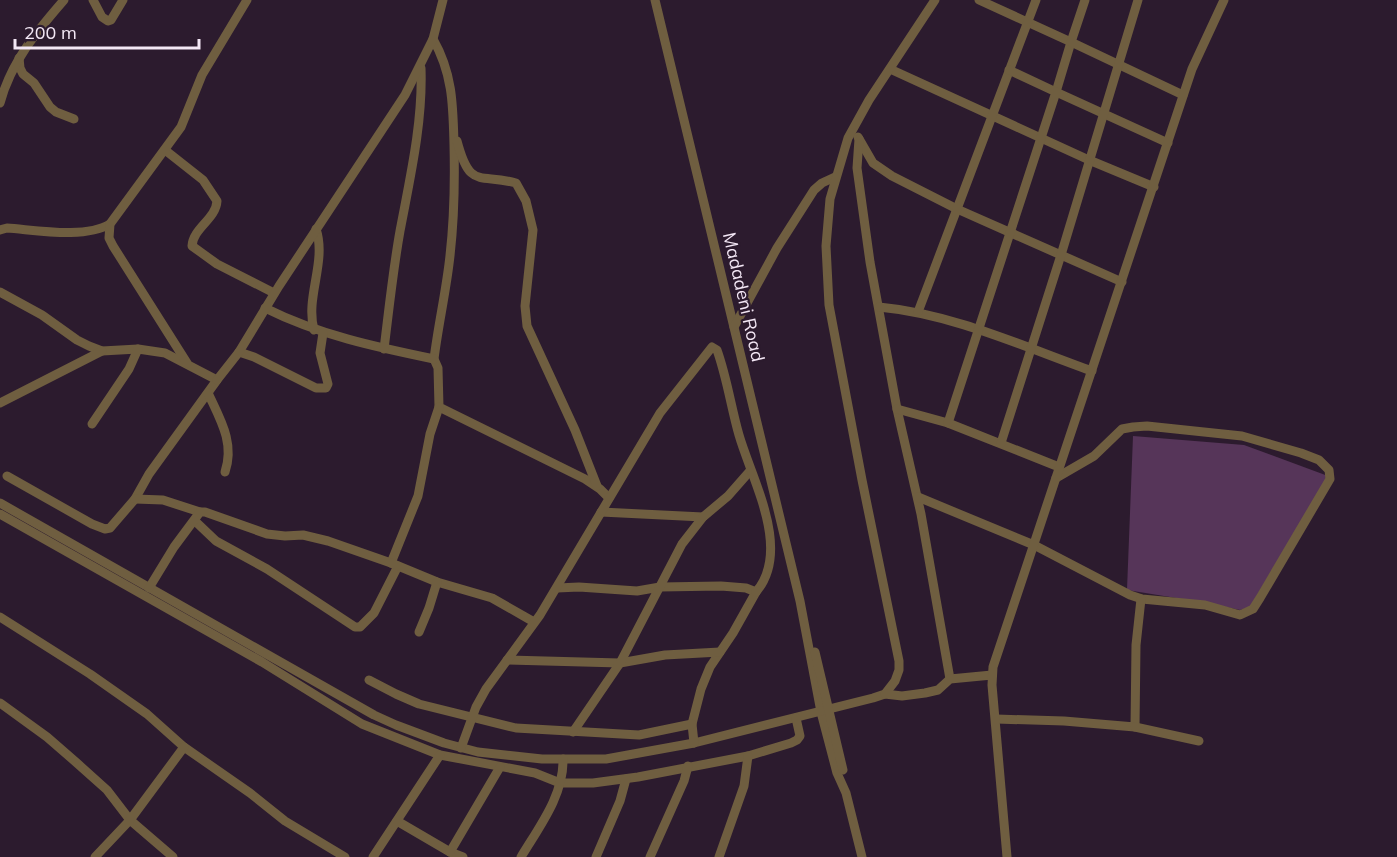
<svg xmlns="http://www.w3.org/2000/svg" width="1397" height="857" viewBox="0 0 1397 857" font-family="Mulish,sans-serif">
  <style>
    .green { fill: #563559 }
    .lines { fill: none; stroke-linecap: round; stroke-linejoin: round }
    .minor { stroke: #6f5e40; stroke-width: 9 }
    .labels { text-anchor: middle; dominant-baseline: central; stroke-width: 4.5; stroke-linejoin: round; paint-order: stroke }
    .street-label { font-size: 18px; fill: #f3e7f5; stroke: #2c1b2e }
  </style>
  <rect width="100%" height="100%" fill="#2c1b2e"/>
  <!-- green -->
  <path class="green" d="M1133 436 1244 445 1328 476 1250 607 1240 610 1207 603 1127 590Z"/>
  <g class="lines">
    <!-- minor -->
    <g class="minor">
      <path d="M93 0 102 17 108 21 111 20 123 0"/>
      <path d="M655 0 800 601 821 712 837 773 846 793 862 857"/>
      <path d="M979 0 1071 42 1056 92 1168 143"/>
      <path d="M1085 0 1071 42 1183 95"/>
      <path d="M433 39C453 74 453 106 454 145 455 185 454 225 449 264 445 296 438 327 434 359L438 368 439 407 585 479 600 489 609 498"/>
      <path d="M19 58 20 68 23 74 34 83 50 107 56 112 74 119"/>
      <path d="M890 69 1089 160 1154 187"/>
      <path d="M0 103C11 62 37 31 64 0"/>
      <path d="M858 137 873 163 892 176 957 209 1122 282"/>
      <path d="M859 139 857 168 870 262 897 409 921 514 950 679"/>
      <path d="M457 141C470 190 479 173 516 183L526 201 533 230 525 306 527 326 575 430 597 486"/>
      <path d="M165 150 203 180 217 201C216 219 193 228 192 246L217 264 274 293"/>
      <path d="M0 230 7 228C36 230 85 239 110 224"/>
      <path d="M0 292 42 315 77 340 89 346 102 351 138 349 165 353 217 380 149 474 135 499 110 528 105 529 92 524 7 476"/>
      <path d="M879 307C953 314 1022 346 1092 371"/>
      <path d="M265 308C319 335 376 347 434 359"/>
      <path d="M918 312 1036 0"/>
      <path d="M734 327 777 248 814 190 822 183 835 177"/>
      <path d="M314 330C305 297 327 262 316 229"/>
      <path d="M384 349C389 309 393 270 400 231 410 178 423 122 421 68"/>
      <path d="M239 352 254 357 316 388H326L328 384 320 353 323 333"/>
      <path d="M187 363 113 246 109 238 110 224 181 127 202 75 247 0"/>
      <path d="M217 380 239 352 279 286 405 95 433 39 443 0"/>
      <path d="M208 393C220 419 235 443 225 472"/>
      <path d="M0 403 102 351"/>
      <path d="M897 409 948 423 1059 467"/>
      <path d="M948 423 1056 92 1009 70"/>
      <path d="M92 424 129 369 138 349"/>
      <path d="M1001 443 1061 255 1138 0"/>
      <path d="M918 497 1034 545 1130 595 1142 599 1205 605 1240 615 1253 609 1260 598 1330 479 1329 470 1319 460 1301 453 1242 436 1147 426 1133 427 1122 429 1094 456 1056 478"/>
      <path d="M135 499 163 500 200 512"/>
      <path d="M0 503 374 715 396 725 444 743 478 752 542 759H606L694 743 873 698 885 694 895 681 899 670V661L862 480 829 305 826 246 830 199 848 138 869 100 935 0"/>
      <path d="M601 512 703 517"/>
      <path d="M0 514 262 662 362 724 440 755 535 773 560 783H593L638 777 748 756 791 743 797 740 800 736 796 718"/>
      <path d="M195 521 216 541 267 569 355 627H360L374 613 398 566"/>
      <path d="M391 563 418 496 430 434 439 407"/>
      <path d="M149 588 174 547 200 512H205L267 534 285 536 303 535 328 541 391 563 437 582 492 598 534 622"/>
      <path d="M557 588 579 587 637 591 660 587 721 586 746 588 756 592 733 633 710 667 701 689 692 724 694 743"/>
      <path d="M0 617 90 674 147 714 184 747 250 793 285 821 345 857"/>
      <path d="M419 632 429 608 437 582"/>
      <path d="M815 652 843 770"/>
      <path d="M507 660 620 663 665 655 720 652"/>
      <path d="M369 680 396 694 419 704 516 728 639 735 692 724"/>
      <path d="M885 694 902 696 925 693 938 690 950 679 992 675"/>
      <path d="M0 703 47 737 78 764 107 790 130 820 173 857"/>
      <path d="M996 719 1064 721 1135 727 1136 645 1141 599"/>
      <path d="M1135 727 1199 741"/>
      <path d="M573 732 620 663 682 544 703 517 728 496 750 471"/>
      <path d="M461 748 476 707 486 689 540 615 660 413 712 347 717 350C727 378 731 407 739 435 752 480 792 550 756 592"/>
      <path d="M397 821 450 852 463 857"/>
      <path d="M450 852 500 767"/>
      <path d="M95 857 130 820 184 747"/>
      <path d="M373 857 440 755"/>
      <path d="M521 857C539 827 564 795 563 759"/>
      <path d="M596 857 620 801 626 779"/>
      <path d="M650 857 684 781 688 766"/>
      <path d="M719 857 744 786 748 756"/>
      <path d="M1007 857 992 685 993 667 1192 69 1224 0"/>
    </g>
  </g>
  <g class="labels">
    <!-- street labels -->
    <g class="street-label">
      <text transform="translate(744 297) rotate(77)">Madadeni Road</text>
    </g>
  </g>
  <!-- scale -->
  <path d="M15 39v9h184v-9" fill="none" stroke="#f3e7f5" stroke-width="3"/>
  <text x="24" y="39" font-size="18" fill="#f3e7f5" stroke="#2c1b2e" stroke-width="4.5" paint-order="stroke">200 m</text>
</svg>
